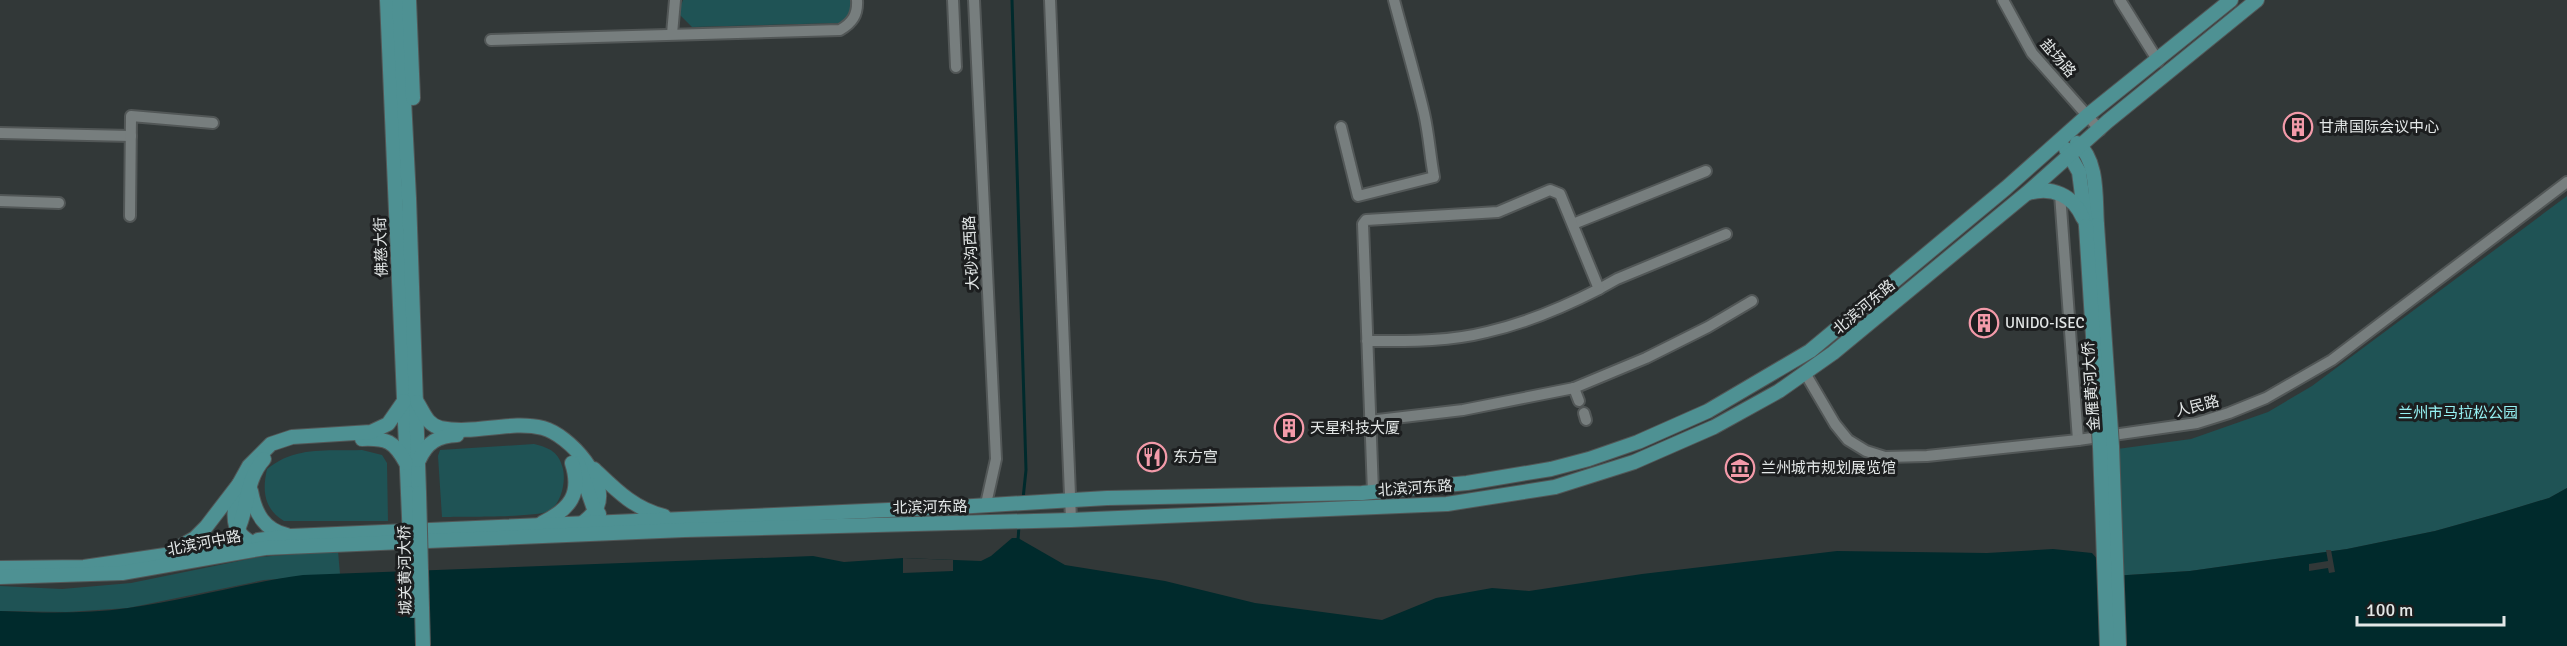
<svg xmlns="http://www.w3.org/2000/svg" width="2567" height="646" viewBox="0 0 2567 646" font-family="Signika,'Noto Sans SC',sans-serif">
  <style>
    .green { fill: #1f5355 }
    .water { fill: #002a2c }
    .pier { fill: #323838 }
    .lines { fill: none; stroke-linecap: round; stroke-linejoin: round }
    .stream { stroke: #002a2c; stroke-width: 3 }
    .minor-casing { stroke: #525757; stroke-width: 14 }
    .major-casing { stroke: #525757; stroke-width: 16 }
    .minor { stroke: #777e7e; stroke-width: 10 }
    .major { stroke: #4e9193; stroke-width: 14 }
    .major-bridge-casing { stroke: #525757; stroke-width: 16; stroke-linecap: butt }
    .major-bridge { stroke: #4e9193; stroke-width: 14 }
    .labels { text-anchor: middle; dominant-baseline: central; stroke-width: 6; stroke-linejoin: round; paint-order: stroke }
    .street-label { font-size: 15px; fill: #e3e7e7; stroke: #1c1e1f }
    .poi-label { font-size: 15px; fill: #e3e7e7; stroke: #1c1e1f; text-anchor: start }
    .park-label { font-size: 15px; fill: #96f1f3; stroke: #1c1e1f }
  </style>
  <rect width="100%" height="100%" fill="#323838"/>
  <!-- green -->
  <g class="green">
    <path d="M683 0H852C853 13 850 17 839 23L692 27 678 13Z"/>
    <path d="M2567 196V488L2549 498 2496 514 2435 531 2347 549 2190 571 2112 576 2110 487H2094V465L2109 464 2110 450 2191 439 2268 412 2312 386Z"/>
    <path d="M534 444C550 448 559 452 563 469 566 482 561 504 549 511 535 518 461 516 442 517L438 456 440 450Z"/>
    <path d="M362 450 382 455 387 463 388 521H284C264 509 262 491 267 469 295 446 326 451 362 450Z"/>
    <path d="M338 551 340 574 264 580 128 608 67 612 0 611V586L62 589 131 583 259 557Z"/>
  </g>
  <!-- water -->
  <path class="water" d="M2567 488V646H0V611C42 613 86 614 128 608 187 600 244 583 303 575L813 556 844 562 903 558 981 561 991 556 1012 538H1018L1065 565 1165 581 1255 603 1382 620 1436 598 1492 588 1529 591 1642 574 1837 551 1987 553 2053 549 2092 553 2112 576 2190 571 2347 549 2435 531 2496 514 2549 498Z"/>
  <!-- pier -->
  <g class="pier">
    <path d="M2326 550H2331L2335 572 2329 573 2328 568 2309 571V564L2328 561Z"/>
    <path d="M903 558 953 560V571L903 573Z"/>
  </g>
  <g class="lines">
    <!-- stream -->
    <g class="stream">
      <path d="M1012 0 1026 470 1023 499"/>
      <path d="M1018 540 1019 526"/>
    </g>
    <!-- minor casing -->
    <g class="minor-casing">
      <g id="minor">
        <path d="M953 0 956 67"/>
        <path d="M974 0 996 459 986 504"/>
        <path d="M1050 0 1071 520"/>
        <path d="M2003 0 2032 53 2100 130"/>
        <path d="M2120 0 2158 61"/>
        <path d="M672 34 675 0"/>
        <path d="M491 40 840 30C852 23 858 15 857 0"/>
        <path d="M1341 127 1358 196 1434 177C1430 156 1429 135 1424 113 1415 75 1404 38 1394 0"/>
        <path d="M0 133 131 136"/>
        <path d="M2060 194 2078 440"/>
        <path d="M0 201 59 203"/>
        <path d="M130 216 131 116 213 123"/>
        <path d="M1573 224 1706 171"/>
        <path d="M1599 289 1617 279 1726 234"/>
        <path d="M1367 341C1406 341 1448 342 1487 332 1526 323 1564 307 1599 289L1560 194 1550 190 1498 212 1366 220 1363 224 1373 492"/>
        <path d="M1805 373 1835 424 1848 440 1866 451 1885 457 1927 456 2078 440 2197 423 2229 413 2266 398 2332 360 2567 182"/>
        <path d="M1574 388 1579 401"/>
        <path d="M1584 413 1586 420"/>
        <path d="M1369 421 1463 410 1574 388 1646 358 1708 327 1752 301"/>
      </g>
    </g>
    <!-- major casing -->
    <g class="major-casing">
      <g id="major">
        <path d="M387 0 408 493"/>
        <path d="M399 0 409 198 419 493"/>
        <path d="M409 0 413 98"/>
        <path d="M2077 143C2099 161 2095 199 2097 225"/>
        <path d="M2066 149 2079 172 2086 226"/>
        <path d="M2028 193C2052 186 2073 195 2083 218"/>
        <path d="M417 402C424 413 427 425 441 428 474 435 510 420 543 428 569 435 611 481 596 509 592 516 586 520 580 525"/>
        <path d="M362 439C387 438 394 441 406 463"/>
        <path d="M419 460C427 442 438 436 457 435"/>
        <path d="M578 463 593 506 599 514"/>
        <path d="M594 469C615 489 634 509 664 516"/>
        <path d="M239 484C234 514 226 535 262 547"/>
        <path d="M251 491C255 513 264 530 287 535"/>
        <path d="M542 523C570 509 582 494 572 463"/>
        <path d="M258 540 291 536 957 507 1107 498 1362 493 1467 483 1551 469 1589 459 1638 442 1708 411 1810 351 2006 188 2088 115 2231 0"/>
        <path d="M174 550 195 538 206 527 239 484 249 466 271 444 292 437 371 432 388 424 404 401"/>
        <path d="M213 555C256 531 237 489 264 459"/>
        <path d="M0 568 84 567 206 549"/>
        <path d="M0 577 122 573 265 548 286 547 684 530 1071 520 1447 504 1555 487 1634 462 1714 427 1779 391 1833 353 2027 193 2108 121 2257 0"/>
      </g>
    </g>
    <!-- minor -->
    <use href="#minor" class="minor"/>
    <!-- major -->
    <use href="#major" class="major"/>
    <!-- major-bridge casing -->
    <g class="major-bridge-casing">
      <g id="major-bridge">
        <path d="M2097 225 2112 446 2119 646"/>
        <path d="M2086 226 2100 447 2107 646"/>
        <path d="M408 493 413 611"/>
        <path d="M419 493 423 646"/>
      </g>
    </g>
    <!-- major-bridge -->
    <use href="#major-bridge" class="major-bridge"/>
  </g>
  <!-- icons -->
  <defs>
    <g id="building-ring" transform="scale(1.5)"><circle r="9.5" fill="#1c1e1f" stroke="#f39aa9" stroke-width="1.5"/><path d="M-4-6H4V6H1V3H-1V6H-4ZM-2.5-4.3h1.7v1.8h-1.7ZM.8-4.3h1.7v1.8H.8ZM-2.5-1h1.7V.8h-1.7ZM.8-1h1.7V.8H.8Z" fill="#f39aa9"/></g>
    <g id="restaurant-ring" transform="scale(1.5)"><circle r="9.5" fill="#1c1e1f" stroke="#f39aa9" stroke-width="1.5"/><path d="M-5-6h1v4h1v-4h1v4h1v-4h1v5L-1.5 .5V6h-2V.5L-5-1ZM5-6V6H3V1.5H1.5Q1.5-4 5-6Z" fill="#f39aa9"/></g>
    <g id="museum-ring" transform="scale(1.5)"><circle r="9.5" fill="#1c1e1f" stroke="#f39aa9" stroke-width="1.5"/><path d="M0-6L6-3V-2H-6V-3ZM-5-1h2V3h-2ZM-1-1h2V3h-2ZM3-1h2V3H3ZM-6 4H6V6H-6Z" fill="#f39aa9"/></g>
  </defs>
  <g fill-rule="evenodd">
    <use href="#building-ring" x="2298" y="127"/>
    <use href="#building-ring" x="1984" y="323"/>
    <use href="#building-ring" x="1289" y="428"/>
    <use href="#restaurant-ring" x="1152" y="457"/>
    <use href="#museum-ring" x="1740" y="468"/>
  </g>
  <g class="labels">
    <!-- street labels -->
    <g class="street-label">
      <text transform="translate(2058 58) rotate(49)">盐场路</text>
      <text transform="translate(381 247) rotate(-92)">佛慈大街</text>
      <text transform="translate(971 253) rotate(-93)">大砂沟西路</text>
      <text transform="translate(1864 307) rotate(-40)">北滨河东路</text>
      <text transform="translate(2091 386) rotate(-94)">金雁黄河大侨</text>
      <text transform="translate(2197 406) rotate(-14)">人民路</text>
      <text transform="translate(1415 488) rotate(-4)">北滨河东路</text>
      <text transform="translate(930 507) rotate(-1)">北滨河东路</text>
      <text transform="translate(204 543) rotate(-11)">北滨河中路</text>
      <text transform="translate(405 570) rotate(-91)">城关黄河大桥</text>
    </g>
    <!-- poi labels -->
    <g class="poi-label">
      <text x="2319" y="127">甘肃国际会议中心</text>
      <text x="2005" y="323">UNIDO-ISEC</text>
      <text x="1310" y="428">天星科技大厦</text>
      <text x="1173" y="457">东方宫</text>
      <text x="1761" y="468">兰州城市规划展览馆</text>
    </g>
    <!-- park labels -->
    <g class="park-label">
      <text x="2458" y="413">兰州市马拉松公园</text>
    </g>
  </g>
  <!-- scale -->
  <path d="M2357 616v9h147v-9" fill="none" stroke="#e3e7e7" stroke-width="3"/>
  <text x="2366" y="616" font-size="18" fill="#e3e7e7" stroke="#1c1e1f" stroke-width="4.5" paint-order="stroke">100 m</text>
</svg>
